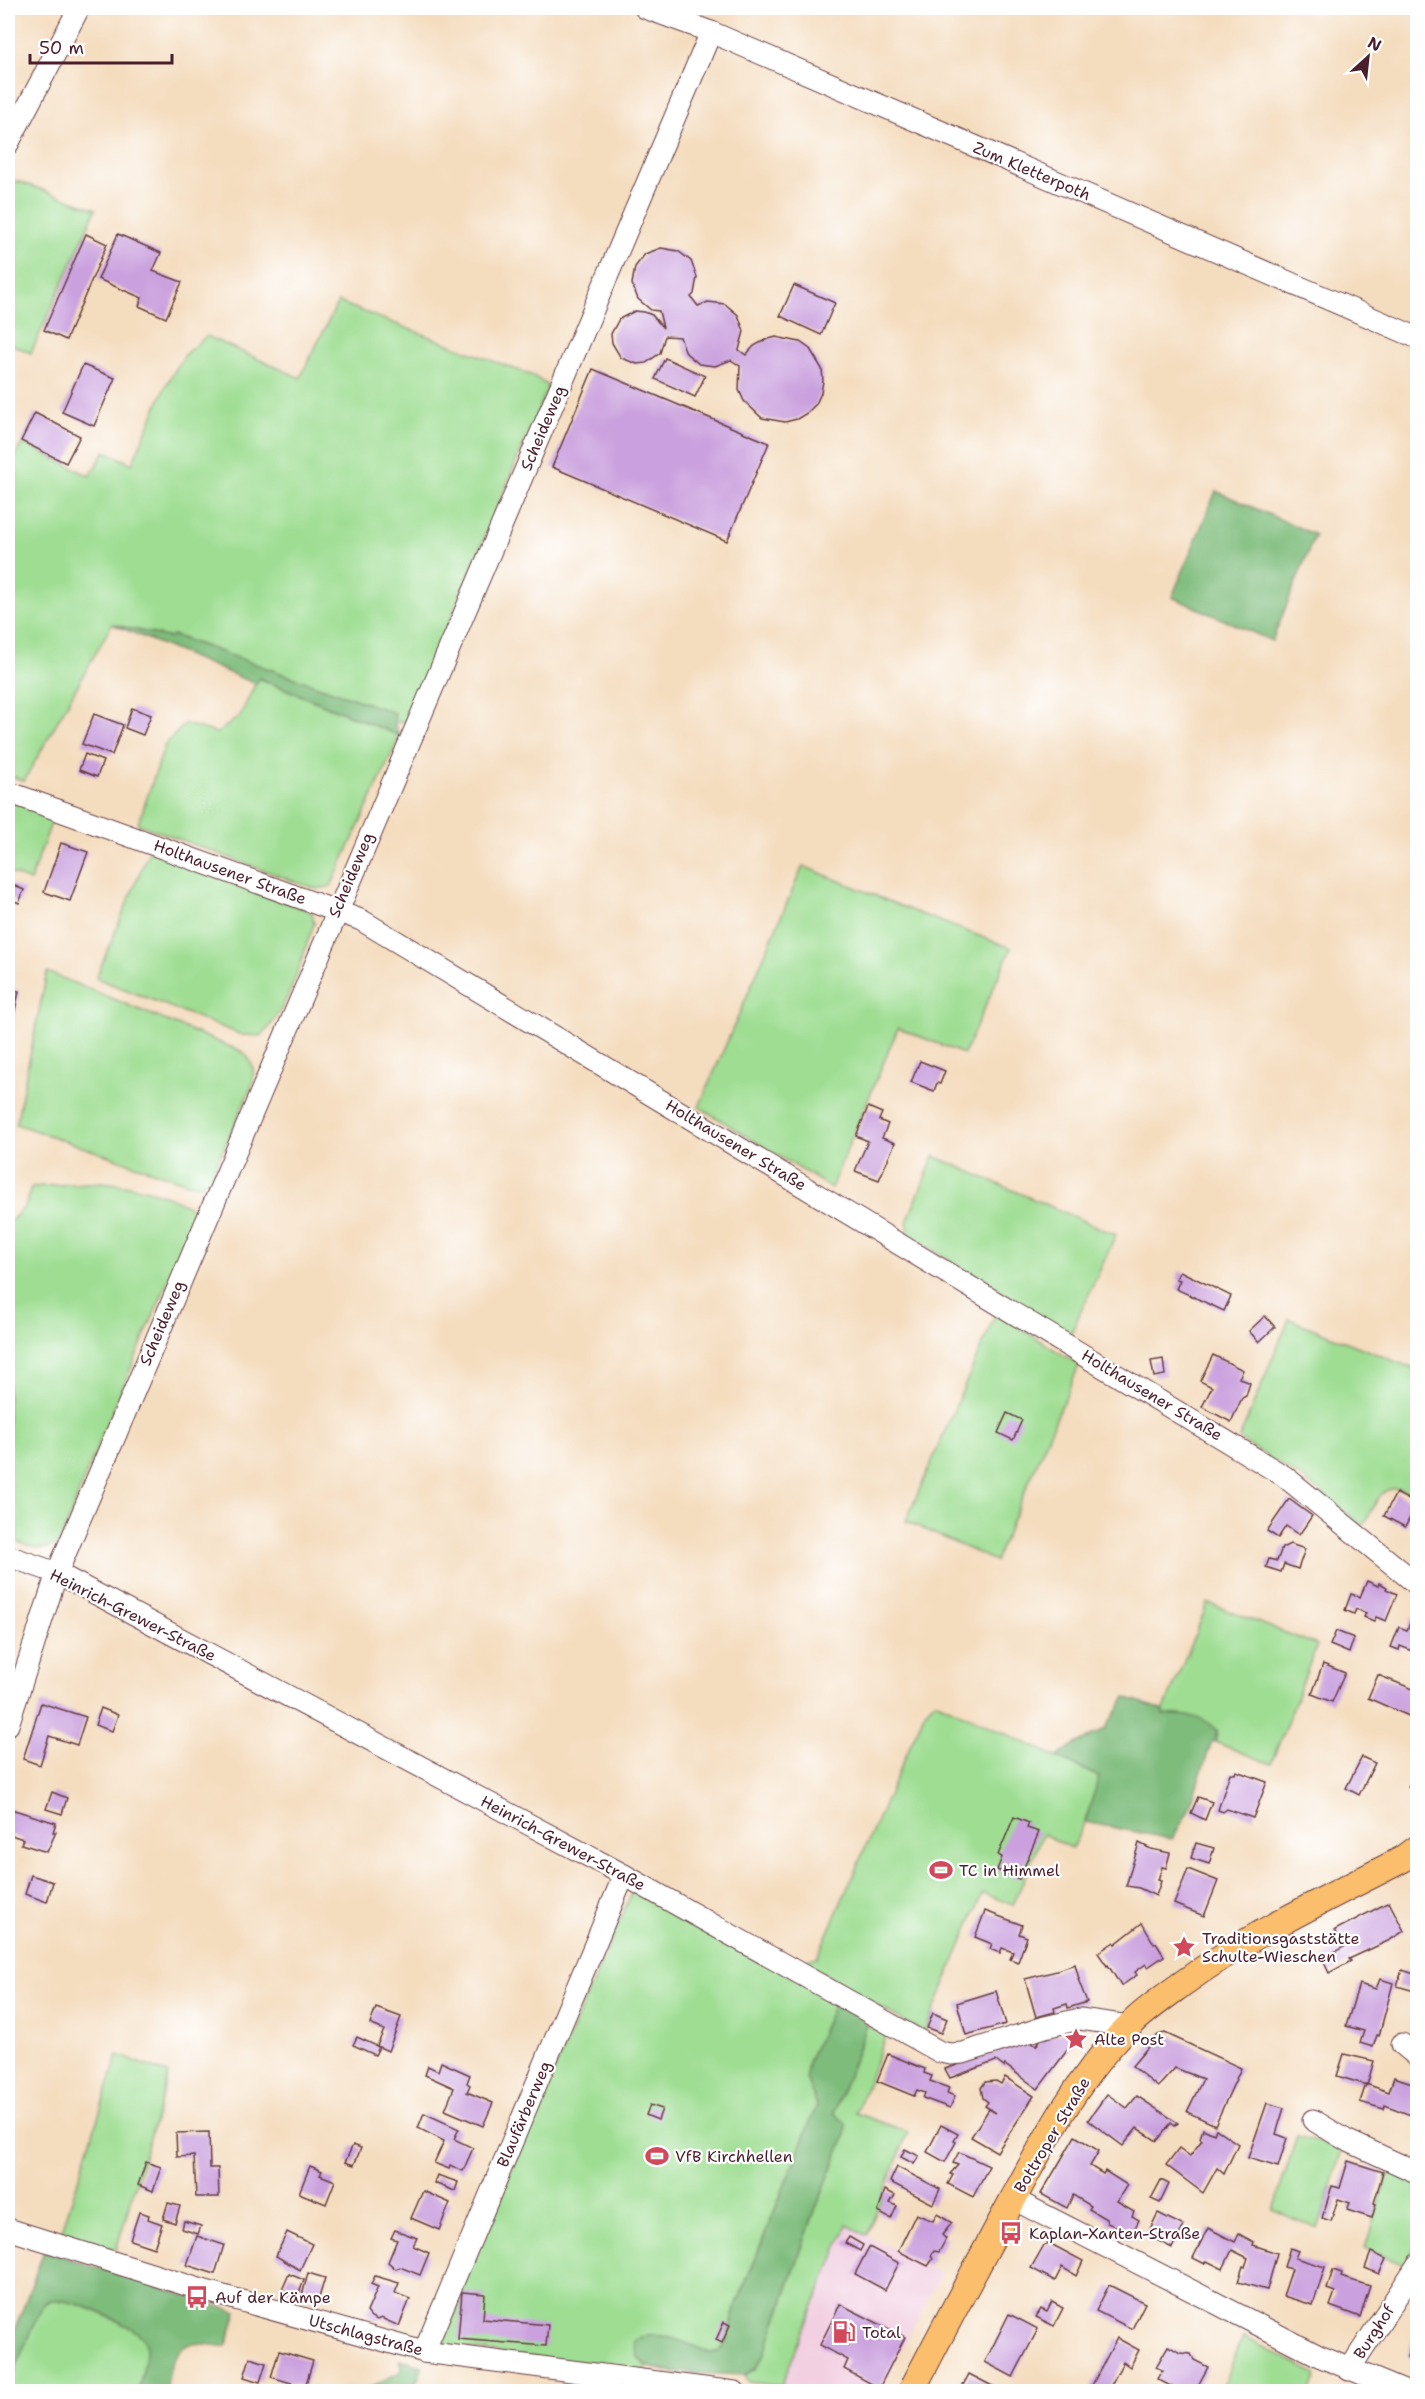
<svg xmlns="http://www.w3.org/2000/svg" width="1425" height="2399" viewBox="0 0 1425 2399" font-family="'Shantell Sans',sans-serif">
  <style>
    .built { fill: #f2cfe1 }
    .green { fill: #9edd92; stroke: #747e5e; stroke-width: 1.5 }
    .forest { fill: #7ebc7c; stroke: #646e54; stroke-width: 1.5 }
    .building { fill: #caa0de }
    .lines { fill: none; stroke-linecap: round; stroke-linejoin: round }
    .minor-casing { stroke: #643b41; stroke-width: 23 }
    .major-casing { stroke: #643b41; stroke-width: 28 }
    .minor { stroke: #fff; stroke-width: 21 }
    .major { stroke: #fabe6d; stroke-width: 26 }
    .labels { text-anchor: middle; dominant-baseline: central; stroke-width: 4.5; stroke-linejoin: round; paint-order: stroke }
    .street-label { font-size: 16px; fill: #4a1f2b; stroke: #fff }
    .poi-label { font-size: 16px; fill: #4a1f2b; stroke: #fff; text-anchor: start }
  </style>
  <rect width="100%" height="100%" fill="#fff"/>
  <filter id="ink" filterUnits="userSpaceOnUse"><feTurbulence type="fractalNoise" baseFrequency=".0167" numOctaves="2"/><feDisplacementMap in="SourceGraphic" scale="12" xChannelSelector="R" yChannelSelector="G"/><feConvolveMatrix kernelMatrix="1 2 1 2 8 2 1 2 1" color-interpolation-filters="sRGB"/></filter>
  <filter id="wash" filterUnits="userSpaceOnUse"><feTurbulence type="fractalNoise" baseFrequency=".008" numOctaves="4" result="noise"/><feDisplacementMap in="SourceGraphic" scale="24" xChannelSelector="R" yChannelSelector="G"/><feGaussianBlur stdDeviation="1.35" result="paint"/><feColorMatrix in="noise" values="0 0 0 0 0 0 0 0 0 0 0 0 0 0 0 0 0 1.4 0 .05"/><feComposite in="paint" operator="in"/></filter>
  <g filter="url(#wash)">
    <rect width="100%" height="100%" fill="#f4dcbe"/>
    <!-- built -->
    <path class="built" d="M847 2225 941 2274 880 2391H831L781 2386Z"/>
    <!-- green -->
    <g class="green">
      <path d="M8 180 20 182 96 209 31 353 8 343Z"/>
      <path d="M338 302 533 376 547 385V389L407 721 394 723V713L173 635 171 638 112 624 24 781 8 775V470L22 443 90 476 105 451 132 464 166 385 186 353 207 336 300 378Z"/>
      <path d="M258 678 400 736 331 886 318 889 304 885 138 824 165 745 185 724 217 733 240 716Z"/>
      <path d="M8 799 54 815 30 881 8 872Z"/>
      <path d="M149 851 312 912 314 924C300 961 290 1008 261 1036L242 1035 96 978Z"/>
      <path d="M803 866 915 912 1011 948 964 1054 898 1028 831 1188 699 1107Z"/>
      <path d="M47 972 243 1052C254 1063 255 1071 252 1086L210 1178 201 1185 187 1183 16 1124Z"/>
      <path d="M934 1156 1116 1235 1070 1335 910 1236 907 1222Z"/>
      <path d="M101 1182C131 1185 169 1192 194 1210L193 1222 86 1474 60 1543C38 1555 29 1545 8 1538V1224L26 1205 31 1187Z"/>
      <path d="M996 1313 1079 1365 995 1561 906 1521Z"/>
      <path d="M1289 1319 1417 1370V1495C1382 1477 1379 1498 1363 1526L1302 1478 1239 1439Z"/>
      <path d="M1208 1603 1317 1645 1271 1764 1215 1742 1218 1734 1187 1716 1162 1714Z"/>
      <path d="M935 1701 1100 1777 1085 1822 1072 1848 1043 1834 1013 1905 983 1893 924 2033 802 1961 817 1957 925 1712Z"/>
      <path d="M634 1888 836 2000 808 2062 806 2078 817 2105 735 2309 726 2343 719 2352 711 2353 663 2336 640 2337C636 2351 635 2356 646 2366L645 2372 446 2346 439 2336Z"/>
      <path d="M867 2025 886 2035 856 2113 908 2132 867 2235 847 2225 781 2386 748 2382 745 2375 755 2369 778 2317 815 2210 845 2136 834 2113Z"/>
      <path d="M118 2055 169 2074 116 2250 61 2234Z"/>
      <path d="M1297 2136 1342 2149 1318 2229 1273 2210Z"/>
      <path d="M1389 2170 1417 2183V2243L1404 2265 1365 2248Z"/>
      <path d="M57 2298C73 2301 139 2327 145 2340 150 2350 141 2381 138 2391L8 2392C12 2374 34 2311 48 2302 50 2300 54 2299 57 2298Z"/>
      <path d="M1243 2337 1317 2374 1310 2391H1221Z"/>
    </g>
    <!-- forest -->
    <g class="forest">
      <path d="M1216 491 1315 535 1272 641 1172 597Z"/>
      <path d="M112 624 170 638 172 635 395 713 394 723 400 736 259 678 256 684Z"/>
      <path d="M1126 1697 1164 1711 1163 1714C1183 1716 1203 1714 1217 1730L1215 1742 1212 1741 1188 1812 1172 1839 1085 1822 1099 1777 1057 1757 1072 1746 1105 1729Z"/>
      <path d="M836 2000 865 2018 867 2025 834 2113 846 2123 845 2136 815 2210 764 2356 755 2369 745 2375C724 2373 662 2375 646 2365 636 2359 636 2350 634 2341 656 2326 689 2345 711 2353L719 2352 726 2343 735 2309 817 2105 806 2078 808 2062Z"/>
      <path d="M44 2251 237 2312 227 2344 224 2346C213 2346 201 2342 191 2344 173 2347 167 2376 167 2391H138C141 2380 149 2352 145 2341 140 2327 60 2291 46 2302 42 2306 39 2314 37 2319 25 2342 16 2367 8 2391V2349Z"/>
      <path d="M399 2360 423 2366 413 2391H363L398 2373 402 2369Z"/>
    </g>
    <g id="blocks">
      <!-- building -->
      <g class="building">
        <path d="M86 234 107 244 66 340 44 330Z"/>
        <path d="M118 234 161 253 153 271 182 282 166 318 139 306 142 298 98 279Z"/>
        <path d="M661 248 678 251 691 261 697 277 694 294 691 297 698 306 708 302 725 304 738 315 744 331 739 350 746 355 754 346 765 340 776 337 800 342 810 349 822 369 823 381 821 393 816 404 807 413 797 419 785 422 762 418 744 401 739 390 740 366 731 360 715 366 699 364 686 353 680 337 665 336 660 353 646 363 637 364 621 358 612 343 611 334 619 319 635 311 644 312 652 315 663 328 659 311 651 310 638 299 632 284 635 267 645 254Z"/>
        <path d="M794 285 835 303 821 335 780 316Z"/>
        <path d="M665 358 705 376 695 397 655 379Z"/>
        <path d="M83 365 115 378 94 426 62 412Z"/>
        <path d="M593 369 769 443 727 541 552 467Z"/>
        <path d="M35 413 80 436 66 463 21 441Z"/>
        <path d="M132 708 151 715 143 735 125 728Z"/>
        <path d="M94 714 123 725 112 755 82 744Z"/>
        <path d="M85 754 103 761 97 777 79 770Z"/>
        <path d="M61 843 88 852 70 901 44 892Z"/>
        <path d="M8 883 24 890 19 903 8 898Z"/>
        <path d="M8 989 19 991 11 1030 8 1029Z"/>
        <path d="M920 1061 945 1071 940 1084 937 1083 934 1091 911 1082Z"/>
        <path d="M868 1107 882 1113 879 1120 888 1124 882 1138 895 1143 879 1180 855 1171 868 1141 856 1136Z"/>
        <path d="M1180 1271 1231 1296 1224 1311 1176 1289 1180 1280 1176 1279Z"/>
        <path d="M1265 1316 1275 1327 1259 1342 1249 1331Z"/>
        <path d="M1213 1355 1243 1370 1239 1378 1250 1383 1246 1396 1242 1398 1231 1422 1202 1407 1212 1387 1200 1381Z"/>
        <path d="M1163 1359 1165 1375 1154 1377 1151 1361Z"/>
        <path d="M1007 1413 1022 1420 1013 1440 998 1433Z"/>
        <path d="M1396 1493 1417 1504 1405 1527 1384 1516Z"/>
        <path d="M1289 1499 1312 1516 1299 1535 1286 1526 1278 1538 1267 1531Z"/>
        <path d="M1290 1544 1305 1549 1298 1569 1284 1564 1281 1572 1266 1567 1269 1559 1277 1561 1282 1548Z"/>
        <path d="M1367 1581 1378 1586 1379 1583 1387 1587 1386 1589 1397 1594 1386 1621 1376 1617 1374 1621 1364 1617 1366 1613 1356 1609 1354 1614 1345 1610 1351 1594 1360 1597Z"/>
        <path d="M1412 1618 1418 1620V1653L1400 1646 1399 1650 1391 1647 1399 1627 1407 1630Z"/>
        <path d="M1336 1631 1354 1638 1349 1653 1330 1645Z"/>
        <path d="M1323 1664 1345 1673 1332 1702 1312 1694Z"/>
        <path d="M1378 1675 1418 1691V1720L1368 1698Z"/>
        <path d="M41 1703 86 1717 77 1745 49 1736 40 1765 23 1759Z"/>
        <path d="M101 1708 118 1715 112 1731 95 1725Z"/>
        <path d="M1362 1757 1375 1763 1359 1795 1346 1788Z"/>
        <path d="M1418 1763V1790L1408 1787Z"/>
        <path d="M1236 1771 1267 1782 1253 1818 1227 1809 1223 1812 1218 1810 1230 1773 1235 1774Z"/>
        <path d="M52 1792 67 1798 62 1814 46 1809Z"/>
        <path d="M1198 1797 1212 1802 1205 1820 1191 1813Z"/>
        <path d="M8 1808 56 1823 53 1832H56L47 1852 21 1844 23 1839 8 1834Z"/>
        <path d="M1014 1817 1029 1823 1027 1828 1039 1832 1019 1879 997 1870 1002 1857 998 1855Z"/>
        <path d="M1139 1843 1151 1849 1170 1853 1166 1868 1162 1867 1158 1880 1161 1881 1156 1896 1139 1888 1126 1886Z"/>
        <path d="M1196 1843 1214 1848 1209 1864 1191 1858Z"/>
        <path d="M1188 1869 1218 1881 1204 1916 1174 1904Z"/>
        <path d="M31 1875 53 1882 47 1902 25 1894Z"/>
        <path d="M1389 1902 1404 1931 1390 1940 1349 1959 1351 1961 1329 1973 1322 1958 1344 1947 1335 1930Z"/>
        <path d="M985 1911 1022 1925 1019 1934 1027 1937 1018 1962 1010 1959 1013 1952 1002 1948 1000 1953 990 1949 992 1944 975 1937Z"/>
        <path d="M1142 1923 1154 1944 1156 1943 1164 1956 1148 1967 1146 1964 1135 1972 1137 1975 1121 1986 1108 1965 1107 1966 1098 1953 1114 1942 1115 1944Z"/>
        <path d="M1075 1964 1079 1979H1078L1087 2002 1068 2008 1067 2004 1054 2008 1055 2012 1036 2017 1025 1979 1057 1971V1970Z"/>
        <path d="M1402 1970 1418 1975V1992L1397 1986Z"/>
        <path d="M1380 1979 1393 1983 1379 2036 1377 2035 1373 2047 1360 2043 1364 2031 1346 2026 1359 1984 1376 1989Z"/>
        <path d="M996 1991 1006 2024 966 2035 957 2003Z"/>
        <path d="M376 2008 401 2017 388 2051 377 2046 384 2030 370 2024Z"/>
        <path d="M933 2013 947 2019 941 2033 927 2028Z"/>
        <path d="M1072 2029 1078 2036 1038 2089 1005 2065 1004 2067 996 2061 950 2078 945 2069 1030 2041 1036 2046 1041 2039Z"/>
        <path d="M1165 2033 1241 2068 1215 2125 1187 2112 1203 2079 1175 2068 1158 2087 1132 2066 1158 2035Z"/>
        <path d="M357 2037 379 2047 375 2055 353 2045Z"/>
        <path d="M888 2054 925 2069 924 2073 932 2076 930 2081 949 2088 947 2093 955 2096 950 2108 923 2098 925 2093 917 2090 914 2096 877 2081Z"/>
        <path d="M1344 2054 1374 2061 1367 2085 1337 2076Z"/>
        <path d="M441 2062 470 2075 467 2083 470 2085 467 2092 493 2103 483 2126 445 2110 454 2088 425 2075 428 2066 438 2071Z"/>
        <path d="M1005 2077 1034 2096 997 2152 971 2137 989 2109 996 2113 985 2106 988 2102 983 2098 981 2088 985 2082 996 2081 1001 2084Z"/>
        <path d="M1394 2077 1418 2085V2118L1385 2105 1384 2109 1360 2102 1366 2084 1389 2092Z"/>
        <path d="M1107 2094 1127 2108 1137 2096 1178 2123 1175 2126 1171 2123 1157 2141 1137 2128 1123 2146 1088 2120Z"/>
        <path d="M1267 2103 1284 2108 1276 2134 1287 2138 1278 2167 1248 2158Z"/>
        <path d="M650 2105 662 2109 658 2120 646 2115Z"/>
        <path d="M424 2113 459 2129 454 2139 473 2148 463 2171 450 2165 449 2169 434 2163 444 2141 418 2128Z"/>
        <path d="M941 2125 958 2134 954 2141 956 2142 945 2162 927 2152Z"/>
        <path d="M1203 2129 1214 2134 1216 2129 1238 2144 1224 2174 1217 2168 1203 2193 1166 2165 1179 2148 1190 2156 1202 2140 1200 2138Z"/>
        <path d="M209 2132 210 2168H218L219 2197H196L194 2156 177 2157 176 2133Z"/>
        <path d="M1075 2136 1099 2151 1090 2166 1103 2174 1105 2171 1127 2185 1117 2201 1134 2211 1132 2216 1139 2220 1129 2239 1120 2234 1123 2229 1107 2223 1106 2219 1089 2209 1091 2206 1073 2195 1067 2208 1041 2194Z"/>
        <path d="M353 2145 361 2148 354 2165 345 2162Z"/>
        <path d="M905 2149 919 2156 914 2164 901 2157Z"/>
        <path d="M959 2152 989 2166 973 2197 948 2184 953 2175 950 2174 958 2165 953 2163Z"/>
        <path d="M1348 2161 1383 2172 1374 2203 1376 2204 1372 2218 1347 2210 1350 2203 1338 2199 1331 2221 1322 2218 1332 2186 1340 2188Z"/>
        <path d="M146 2162 161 2167 153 2191 138 2185Z"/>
        <path d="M310 2166 322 2171 320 2175 335 2181 326 2204 299 2193Z"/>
        <path d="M897 2167 940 2189 933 2204 890 2182Z"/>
        <path d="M437 2175 458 2182 455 2191 434 2183Z"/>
        <path d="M1161 2180 1169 2184 1160 2203 1151 2199Z"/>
        <path d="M885 2190 895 2195 890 2203 897 2206 891 2219 878 2212Z"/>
        <path d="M423 2191 450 2203 439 2230 411 2218Z"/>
        <path d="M168 2203 180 2206 175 2223 163 2219Z"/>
        <path d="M139 2212 149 2215 148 2219 162 2224 154 2248 130 2240Z"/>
        <path d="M1158 2213 1184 2226 1172 2248 1147 2235Z"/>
        <path d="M916 2214 933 2221 937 2214 952 2223 942 2235 946 2239 939 2252 934 2251 931 2256 933 2259 928 2266 898 2251Z"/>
        <path d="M184 2221 201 2226 198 2234 182 2229Z"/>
        <path d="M1208 2228 1235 2242 1239 2234 1254 2242 1253 2245 1277 2253 1267 2290 1238 2282 1243 2266 1245 2267 1248 2258 1232 2250 1223 2269 1207 2261 1205 2264 1193 2258Z"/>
        <path d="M395 2230 417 2238 413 2246 429 2253 420 2275 400 2267 396 2269 388 2262 397 2240 391 2238Z"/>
        <path d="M287 2232 312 2244 300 2270 276 2256Z"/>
        <path d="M197 2236 224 2245 215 2274 187 2265Z"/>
        <path d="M849 2237 863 2245 860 2251 845 2243Z"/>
        <path d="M1049 2243 1083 2261 1076 2276 1062 2267 1055 2281 1031 2268 1044 2245Z"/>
        <path d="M869 2247 899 2263 885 2290 855 2274Z"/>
        <path d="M1290 2248 1298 2251 1295 2258 1325 2267 1313 2305 1283 2296 1292 2269 1284 2267Z"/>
        <path d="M1371 2252 1386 2259 1379 2274 1365 2268Z"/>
        <path d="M1333 2270 1342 2273 1341 2277 1370 2286 1360 2317 1330 2306 1335 2292 1327 2289Z"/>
        <path d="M308 2273 325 2278 318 2301 302 2296Z"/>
        <path d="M289 2274 304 2280 298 2296 282 2290Z"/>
        <path d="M375 2276 399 2283 395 2293 410 2299 399 2326 381 2318 377 2320 371 2317 367 2312 378 2287 371 2284Z"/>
        <path d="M1109 2285 1145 2303 1132 2329 1096 2311Z"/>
        <path d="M462 2292 485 2294 483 2319 548 2325 546 2346 458 2339Z"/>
        <path d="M1052 2302 1063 2308 1054 2326 1036 2317 1041 2309 1047 2312Z"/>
        <path d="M840 2304 905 2337 879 2388 844 2369 848 2360 820 2345Z"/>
        <path d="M1009 2314 1038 2329 1013 2377 985 2362Z"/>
        <path d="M724 2322 730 2325 722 2343 716 2340Z"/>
        <path d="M1417 2324H1418V2360L1407 2357Z"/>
        <path d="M1117 2338 1139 2350 1130 2367 1123 2362 1108 2391H1089Z"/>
        <path d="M1168 2346 1181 2353 1191 2354 1194 2360 1208 2367 1195 2391H1180L1157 2379 1162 2370 1156 2367Z"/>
        <path d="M279 2351 313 2361 305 2387 271 2377Z"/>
        <path d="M250 2358 266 2363 260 2382 244 2377Z"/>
        <path d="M969 2374 1002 2391H960Z"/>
      </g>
    </g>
  </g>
  <g filter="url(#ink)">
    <use href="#blocks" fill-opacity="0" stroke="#643b41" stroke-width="1.5"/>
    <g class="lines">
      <!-- minor casing -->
      <g class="minor-casing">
        <g id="minor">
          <path d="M645 8 711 32 1418 338"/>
          <path d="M8 144 79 8"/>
          <path d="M8 792 361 920 1284 1476 1418 1585"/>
          <path d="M8 1556 57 1573 624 1875 940 2052 951 2054 963 2053 1045 2027 1080 2019 1129 2026"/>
          <path d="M8 1725 57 1573 711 32"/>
          <path d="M1402 2044 1418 2057"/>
          <path d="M1313 2120 1346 2140 1418 2173"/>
          <path d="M1013 2199 1319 2356 1406 2392"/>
          <path d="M8 2229 199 2289 424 2352 735 2392"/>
          <path d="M424 2352 624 1875"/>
          <path d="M1349 2370 1418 2264"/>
        </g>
      </g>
      <!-- major casing -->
      <g class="major-casing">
        <path id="major" d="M911 2392C944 2327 979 2263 1013 2199 1046 2138 1079 2075 1129 2026 1145 2010 1164 1997 1182 1984 1250 1934 1328 1898 1403 1859L1418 1848"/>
      </g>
      <!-- minor -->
      <use href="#minor" class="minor"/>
      <!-- major -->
      <use href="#major" class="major"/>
    </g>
  </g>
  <!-- icons -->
  <defs>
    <g id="stadium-bare" transform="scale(1.8)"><path d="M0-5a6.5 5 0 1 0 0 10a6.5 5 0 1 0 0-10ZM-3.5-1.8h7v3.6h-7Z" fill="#d1495b" stroke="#fff" stroke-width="2.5" paint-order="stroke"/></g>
    <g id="sight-bare" transform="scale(1.8)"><path d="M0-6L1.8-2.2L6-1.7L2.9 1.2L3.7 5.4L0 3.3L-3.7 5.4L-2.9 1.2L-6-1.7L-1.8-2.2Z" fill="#d1495b" stroke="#fff" stroke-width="2.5" paint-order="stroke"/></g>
    <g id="bus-bare" transform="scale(1.8)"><path d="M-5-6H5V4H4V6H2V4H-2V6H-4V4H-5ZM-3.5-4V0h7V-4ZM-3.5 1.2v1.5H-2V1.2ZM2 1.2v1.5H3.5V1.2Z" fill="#d1495b" stroke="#fff" stroke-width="2.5" paint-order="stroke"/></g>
    <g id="fuel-bare" transform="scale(1.8)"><path d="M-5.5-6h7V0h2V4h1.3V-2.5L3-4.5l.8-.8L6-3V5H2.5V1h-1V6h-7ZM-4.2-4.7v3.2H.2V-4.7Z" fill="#d1495b" stroke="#fff" stroke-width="2.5" paint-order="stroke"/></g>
  </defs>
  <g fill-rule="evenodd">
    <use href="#stadium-bare" x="941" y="1870"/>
    <use href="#sight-bare" x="1184" y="1947"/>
    <use href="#sight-bare" x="1076" y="2039"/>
    <use href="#stadium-bare" x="657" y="2156"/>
    <use href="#bus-bare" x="1011" y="2233"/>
    <use href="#bus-bare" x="197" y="2297"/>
    <use href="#fuel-bare" x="844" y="2332"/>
  </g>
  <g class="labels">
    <!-- street labels -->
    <g class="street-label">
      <text transform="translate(1032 171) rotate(23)">Zum Kletterpoth</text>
      <text transform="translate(543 428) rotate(-67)">Scheideweg</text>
      <text transform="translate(230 872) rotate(20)">Holthausener Straße</text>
      <text transform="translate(351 875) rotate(-67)">Scheideweg</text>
      <text transform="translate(736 1145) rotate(31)">Holthausener Straße</text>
      <text transform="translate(162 1323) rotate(-67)">Scheideweg</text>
      <text transform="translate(1152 1395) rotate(31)">Holthausener Straße</text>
      <text transform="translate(133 1615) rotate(27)">Heinrich-Grewer-Straße</text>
      <text transform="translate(563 1843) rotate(28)">Heinrich-Grewer-Straße</text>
      <text transform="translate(524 2114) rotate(-67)">Blaufärberweg</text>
      <text transform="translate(1052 2135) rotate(-59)">Bottroper Straße</text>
      <text transform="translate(1374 2332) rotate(-57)">Burghof</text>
      <text transform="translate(366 2335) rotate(15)">Utschlagstraße</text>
    </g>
    <!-- poi labels -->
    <g class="poi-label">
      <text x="959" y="1870">TC in Himmel</text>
      <text x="1202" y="1938">Traditionsgaststätte<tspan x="1202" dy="18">Schulte-Wieschen</tspan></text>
      <text x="1094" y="2039">Alte Post</text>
      <text x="675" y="2156">VfB Kirchhellen</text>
      <text x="1029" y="2233">Kaplan-Xanten-Straße</text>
      <text x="215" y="2297">Auf der Kämpe</text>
      <text x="862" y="2332">Total</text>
    </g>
  </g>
  <!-- margin -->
  <rect width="1425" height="2399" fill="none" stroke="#fff" stroke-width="30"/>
  <!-- north arrow -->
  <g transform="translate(1368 57) rotate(27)" stroke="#ffffff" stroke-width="4.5" paint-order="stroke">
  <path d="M0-4.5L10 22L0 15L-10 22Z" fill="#4a1f2b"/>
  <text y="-9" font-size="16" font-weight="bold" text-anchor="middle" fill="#4a1f2b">N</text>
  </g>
  <!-- scale -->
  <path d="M30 54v9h142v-9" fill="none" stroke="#4a1f2b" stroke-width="3"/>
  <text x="39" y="54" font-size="18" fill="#4a1f2b" stroke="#ffffff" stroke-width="4.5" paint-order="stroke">50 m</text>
</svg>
